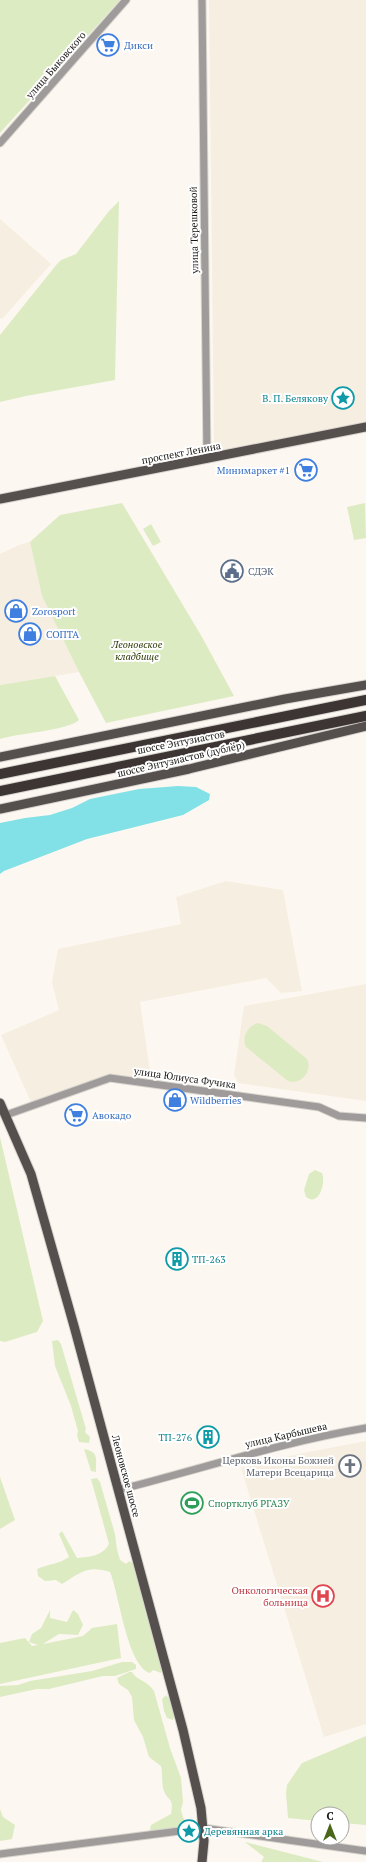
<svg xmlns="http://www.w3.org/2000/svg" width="366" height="1862" viewBox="0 0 366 1862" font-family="'PT Serif',serif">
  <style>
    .built { fill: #f6eee0 }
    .green { fill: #ddebc2 }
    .water { fill: #82e1e6 }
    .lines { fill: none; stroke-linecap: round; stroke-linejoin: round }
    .minor-casing { stroke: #d8d4ce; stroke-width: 9 }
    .major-casing { stroke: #d8d4ce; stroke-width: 11 }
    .highway-casing { stroke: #d8d4ce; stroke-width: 12 }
    .minor { stroke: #9e9b9a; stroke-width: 7 }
    .major { stroke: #554f4e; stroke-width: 9 }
    .highway { stroke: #3c3534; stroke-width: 10 }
    .labels { text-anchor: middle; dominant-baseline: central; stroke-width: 4; stroke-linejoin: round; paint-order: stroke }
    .shop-label { font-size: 10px; fill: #366cbe; stroke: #fff; text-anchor: start }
    .street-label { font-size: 10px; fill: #191816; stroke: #fff }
    .culture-label { font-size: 10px; fill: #0d838f; stroke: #fff; text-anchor: end }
    .service-label { font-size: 10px; fill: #4e5e75; stroke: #fff; text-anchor: start }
    .park-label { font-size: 10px; font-style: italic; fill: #2d3a08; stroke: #fff }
    .worship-label { font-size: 10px; fill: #5b616d; stroke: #fff; text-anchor: end }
    .leisure-label { font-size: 10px; fill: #27864d; stroke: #fff; text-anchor: start }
    .health-label { font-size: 10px; fill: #be3a42; stroke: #fff; text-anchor: end }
  </style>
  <rect width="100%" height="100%" fill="#fcf8f1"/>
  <!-- built -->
  <g class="built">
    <path d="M209 0H366V424L222 453 217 451 214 446Z"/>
    <path d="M0 219 51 264 2 319 0 318Z"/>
    <path d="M30 542 42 596 79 672 0 685V554L19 545Z"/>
    <path d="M226 881 283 890 302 991 281 993 266 978 140 1002 151 1078 108 1075 31 1102 1 1035 59 1010 52 982 58 949 181 924 176 897Z"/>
    <path d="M366 984V1101L238 1083 234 1075 244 1006Z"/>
    <path d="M366 1441V1724L324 1737 241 1468 298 1454Z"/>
  </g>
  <!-- green -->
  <g class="green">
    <path d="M0 0H120L0 133Z"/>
    <path d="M119 201 115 380 26 396 0 402V335L57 264 61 260 76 254 109 211Z"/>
    <path d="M122 503 202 637 234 696 106 723 79 672 42 596 30 542 60 515Z"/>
    <path d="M365 503 366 538 354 540 347 507Z"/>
    <path d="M151 524 161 542 153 546 143 529Z"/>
    <path d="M55 676 79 720C67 731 18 733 0 739V685Z"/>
    <path d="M258 1023 267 1026 307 1059C313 1071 301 1085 288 1081L246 1047C241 1037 248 1026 258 1023Z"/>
    <path d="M0 1137 43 1321 37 1332 5 1342 0 1341Z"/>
    <path d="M315 1170 322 1173C326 1183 319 1207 306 1197L304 1190 309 1174Z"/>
    <path d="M58 1340 61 1344 86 1429 85 1432 90 1437 89 1443 79 1442 77 1435 78 1431 71 1406 55 1366 52 1341Z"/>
    <path d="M84 1449C99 1452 96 1458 96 1472L91 1471Z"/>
    <path d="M0 1477 15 1520 0 1529Z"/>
    <path d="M97 1478 100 1482 115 1534 117 1549 120 1560 126 1564 129 1561 133 1563 162 1668 161 1673 153 1670 150 1673C127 1666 119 1593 110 1572 88 1565 81 1572 62 1584L56 1580 45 1581 38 1576 37 1569C49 1564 59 1564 69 1557L59 1534 62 1531 77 1558C89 1557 103 1556 109 1544L91 1479Z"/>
    <path d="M50 1610V1618L67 1622 73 1610 78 1614 83 1625 78 1635 59 1634 43 1644 83 1636 92 1628 117 1624 121 1658 0 1684V1643L25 1638 32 1646 38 1645 29 1642 32 1634 41 1628Z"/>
    <path d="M122 1662H132L136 1665V1669L115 1676H103L49 1689H37L0 1697V1686L18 1685 30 1681 92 1671Z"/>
    <path d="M129 1672H132C137 1681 147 1680 154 1691L170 1748 181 1778 183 1802 181 1810 186 1827 149 1833 151 1825 171 1814C174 1796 168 1802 164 1791 161 1784 163 1773 161 1766L149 1757 143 1737 134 1720 132 1697 128 1690 119 1684 117 1678Z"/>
    <path d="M166 1695C173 1702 176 1711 173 1720L167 1718 164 1711 162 1699Z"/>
    <path d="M366 1736V1825L342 1823V1814H318V1821L288 1818 286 1793 287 1785 302 1763Z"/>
    <path d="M0 1809 3 1817 15 1825 12 1839 0 1841Z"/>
    <path d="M245 1842 323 1862H261L264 1857Z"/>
  </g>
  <!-- water -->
  <path class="water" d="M178 786 196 787 210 794 209 800 183 815 87 839 4 871 0 874V823L25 818 50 815 72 808 90 799 139 789Z"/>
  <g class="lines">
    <!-- minor casing -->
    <g class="minor-casing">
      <g id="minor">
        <path d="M202 0 207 459"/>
        <path d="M0 143 126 0"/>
        <path d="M6 1115 110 1078 319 1107 339 1116 366 1118"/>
        <path d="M118 1490C201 1469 282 1442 366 1428"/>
        <path d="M0 1854 203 1828 366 1851"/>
      </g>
    </g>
    <!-- major casing -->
    <g class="major-casing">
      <g id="major">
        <path d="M0 499 366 427"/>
        <path d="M0 757 285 699 366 685"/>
        <path d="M0 809 189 769 366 726"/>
        <path d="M0 1103 31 1174 74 1326 183 1730 201 1808 204 1841 202 1862"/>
      </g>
    </g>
    <!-- highway casing -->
    <g class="highway-casing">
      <g id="highway">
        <path d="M0 774 366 700"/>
        <path d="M0 791 366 716"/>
      </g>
    </g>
    <!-- minor -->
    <use href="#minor" class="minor"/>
    <!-- major -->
    <use href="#major" class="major"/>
    <!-- highway -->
    <use href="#highway" class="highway"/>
  </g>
  <!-- icons -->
  <defs>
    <g id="supermarket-ring" transform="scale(1.15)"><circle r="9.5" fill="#fff" stroke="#3f7fe0" stroke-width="1.5"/><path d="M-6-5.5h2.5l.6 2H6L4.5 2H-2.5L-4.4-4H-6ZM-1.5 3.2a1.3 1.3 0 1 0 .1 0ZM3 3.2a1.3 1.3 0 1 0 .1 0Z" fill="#3f7fe0"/></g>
    <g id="sight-ring" transform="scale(1.15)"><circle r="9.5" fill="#fff" stroke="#0f9aa8" stroke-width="1.5"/><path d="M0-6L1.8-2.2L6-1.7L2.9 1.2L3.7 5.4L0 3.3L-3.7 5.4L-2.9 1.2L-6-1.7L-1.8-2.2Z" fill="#0f9aa8"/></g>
    <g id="civic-ring" transform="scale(1.15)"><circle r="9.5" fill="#fff" stroke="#5c6f8a" stroke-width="1.5"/><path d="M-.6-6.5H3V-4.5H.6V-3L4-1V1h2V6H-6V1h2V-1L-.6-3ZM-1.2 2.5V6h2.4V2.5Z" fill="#5c6f8a"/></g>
    <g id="shop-ring" transform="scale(1.15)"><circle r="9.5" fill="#fff" stroke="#3f7fe0" stroke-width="1.5"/><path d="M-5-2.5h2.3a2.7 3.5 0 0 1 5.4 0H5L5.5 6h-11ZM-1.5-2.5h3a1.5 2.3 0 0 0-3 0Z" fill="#3f7fe0"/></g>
    <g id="building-ring" transform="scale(1.15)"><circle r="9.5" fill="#fff" stroke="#0f9aa8" stroke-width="1.5"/><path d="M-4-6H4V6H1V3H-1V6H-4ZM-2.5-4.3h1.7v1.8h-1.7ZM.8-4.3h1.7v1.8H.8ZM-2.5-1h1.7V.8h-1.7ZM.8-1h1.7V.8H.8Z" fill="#0f9aa8"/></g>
    <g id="church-ring" transform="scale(1.15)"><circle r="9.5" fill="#fff" stroke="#6b7280" stroke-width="1.5"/><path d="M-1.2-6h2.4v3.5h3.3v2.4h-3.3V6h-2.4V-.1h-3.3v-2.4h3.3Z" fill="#6b7280"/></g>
    <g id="stadium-ring" transform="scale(1.15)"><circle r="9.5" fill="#fff" stroke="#2e9e5b" stroke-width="1.5"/><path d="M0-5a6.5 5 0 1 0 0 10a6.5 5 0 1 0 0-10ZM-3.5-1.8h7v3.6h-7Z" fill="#2e9e5b"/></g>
    <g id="hospital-ring" transform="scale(1.15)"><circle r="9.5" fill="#fff" stroke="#e0444e" stroke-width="1.5"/><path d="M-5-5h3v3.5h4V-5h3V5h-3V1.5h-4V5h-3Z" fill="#e0444e"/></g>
  </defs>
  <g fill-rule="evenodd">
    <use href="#supermarket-ring" x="108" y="45"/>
    <use href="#sight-ring" x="343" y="398"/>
    <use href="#supermarket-ring" x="306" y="470"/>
    <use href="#civic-ring" x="232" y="571"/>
    <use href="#shop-ring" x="16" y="611"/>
    <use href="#shop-ring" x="30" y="634"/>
    <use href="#shop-ring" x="175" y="1100"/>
    <use href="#supermarket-ring" x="76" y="1115"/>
    <use href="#building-ring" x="177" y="1259"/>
    <use href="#building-ring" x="208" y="1437"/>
    <use href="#church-ring" x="350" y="1466"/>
    <use href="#stadium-ring" x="192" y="1503"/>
    <use href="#hospital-ring" x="323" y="1596"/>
    <use href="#sight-ring" x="189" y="1831"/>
  </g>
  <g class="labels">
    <!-- shop labels -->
    <g class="shop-label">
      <text x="124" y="45">Дикси</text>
      <text x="290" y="470" text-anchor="end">Минимаркет #1</text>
      <text x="32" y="611">Zorosport</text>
      <text x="46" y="634">СОПТА</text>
      <text x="190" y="1100">Wildberries</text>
      <text x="92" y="1115">Авокадо</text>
    </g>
    <!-- street labels -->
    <g class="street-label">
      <text transform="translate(56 65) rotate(-49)">улица Быковского</text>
      <text transform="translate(194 230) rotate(-91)">улица Терешковой</text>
      <text transform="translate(181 453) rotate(-11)">проспект Ленина</text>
      <text transform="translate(181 742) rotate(-11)">шоссе Энтузиастов</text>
      <text transform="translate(181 759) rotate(-13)">шоссе Энтузиастов (дублёр)</text>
      <text transform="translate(185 1078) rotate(8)">улица Юлиуса Фучика</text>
      <text transform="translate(286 1435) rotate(-13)">улица Карбышева</text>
      <text transform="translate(126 1476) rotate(75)">Леоновское шоссе</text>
    </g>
    <!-- culture labels -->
    <g class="culture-label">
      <text x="328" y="398">В. П. Белякову</text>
      <text x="192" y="1259" text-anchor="start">ТП-263</text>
      <text x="192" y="1437">ТП-276</text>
      <text x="204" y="1831" text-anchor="start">Деревянная арка</text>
    </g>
    <!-- service labels -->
    <g class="service-label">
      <text x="248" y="571">СДЭК</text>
    </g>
    <!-- park labels -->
    <g class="park-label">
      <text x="137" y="644">Леоновское<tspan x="137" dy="12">кладбище</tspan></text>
    </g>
    <!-- worship labels -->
    <g class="worship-label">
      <text x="334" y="1460">Церковь Иконы Божией<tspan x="334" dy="12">Матери Всецарица</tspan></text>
    </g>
    <!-- leisure labels -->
    <g class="leisure-label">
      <text x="208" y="1503">Спортклуб РГАЗУ</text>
    </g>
    <!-- health labels -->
    <g class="health-label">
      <text x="308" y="1590">Онкологическая<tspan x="308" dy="12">больница</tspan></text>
    </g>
  </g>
  <!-- north arrow -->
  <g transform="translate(330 1826)"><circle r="19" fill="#ffffff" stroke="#a3a3a2"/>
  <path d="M0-3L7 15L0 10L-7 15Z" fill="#49661a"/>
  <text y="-6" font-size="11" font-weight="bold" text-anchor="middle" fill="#191816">С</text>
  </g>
</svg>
